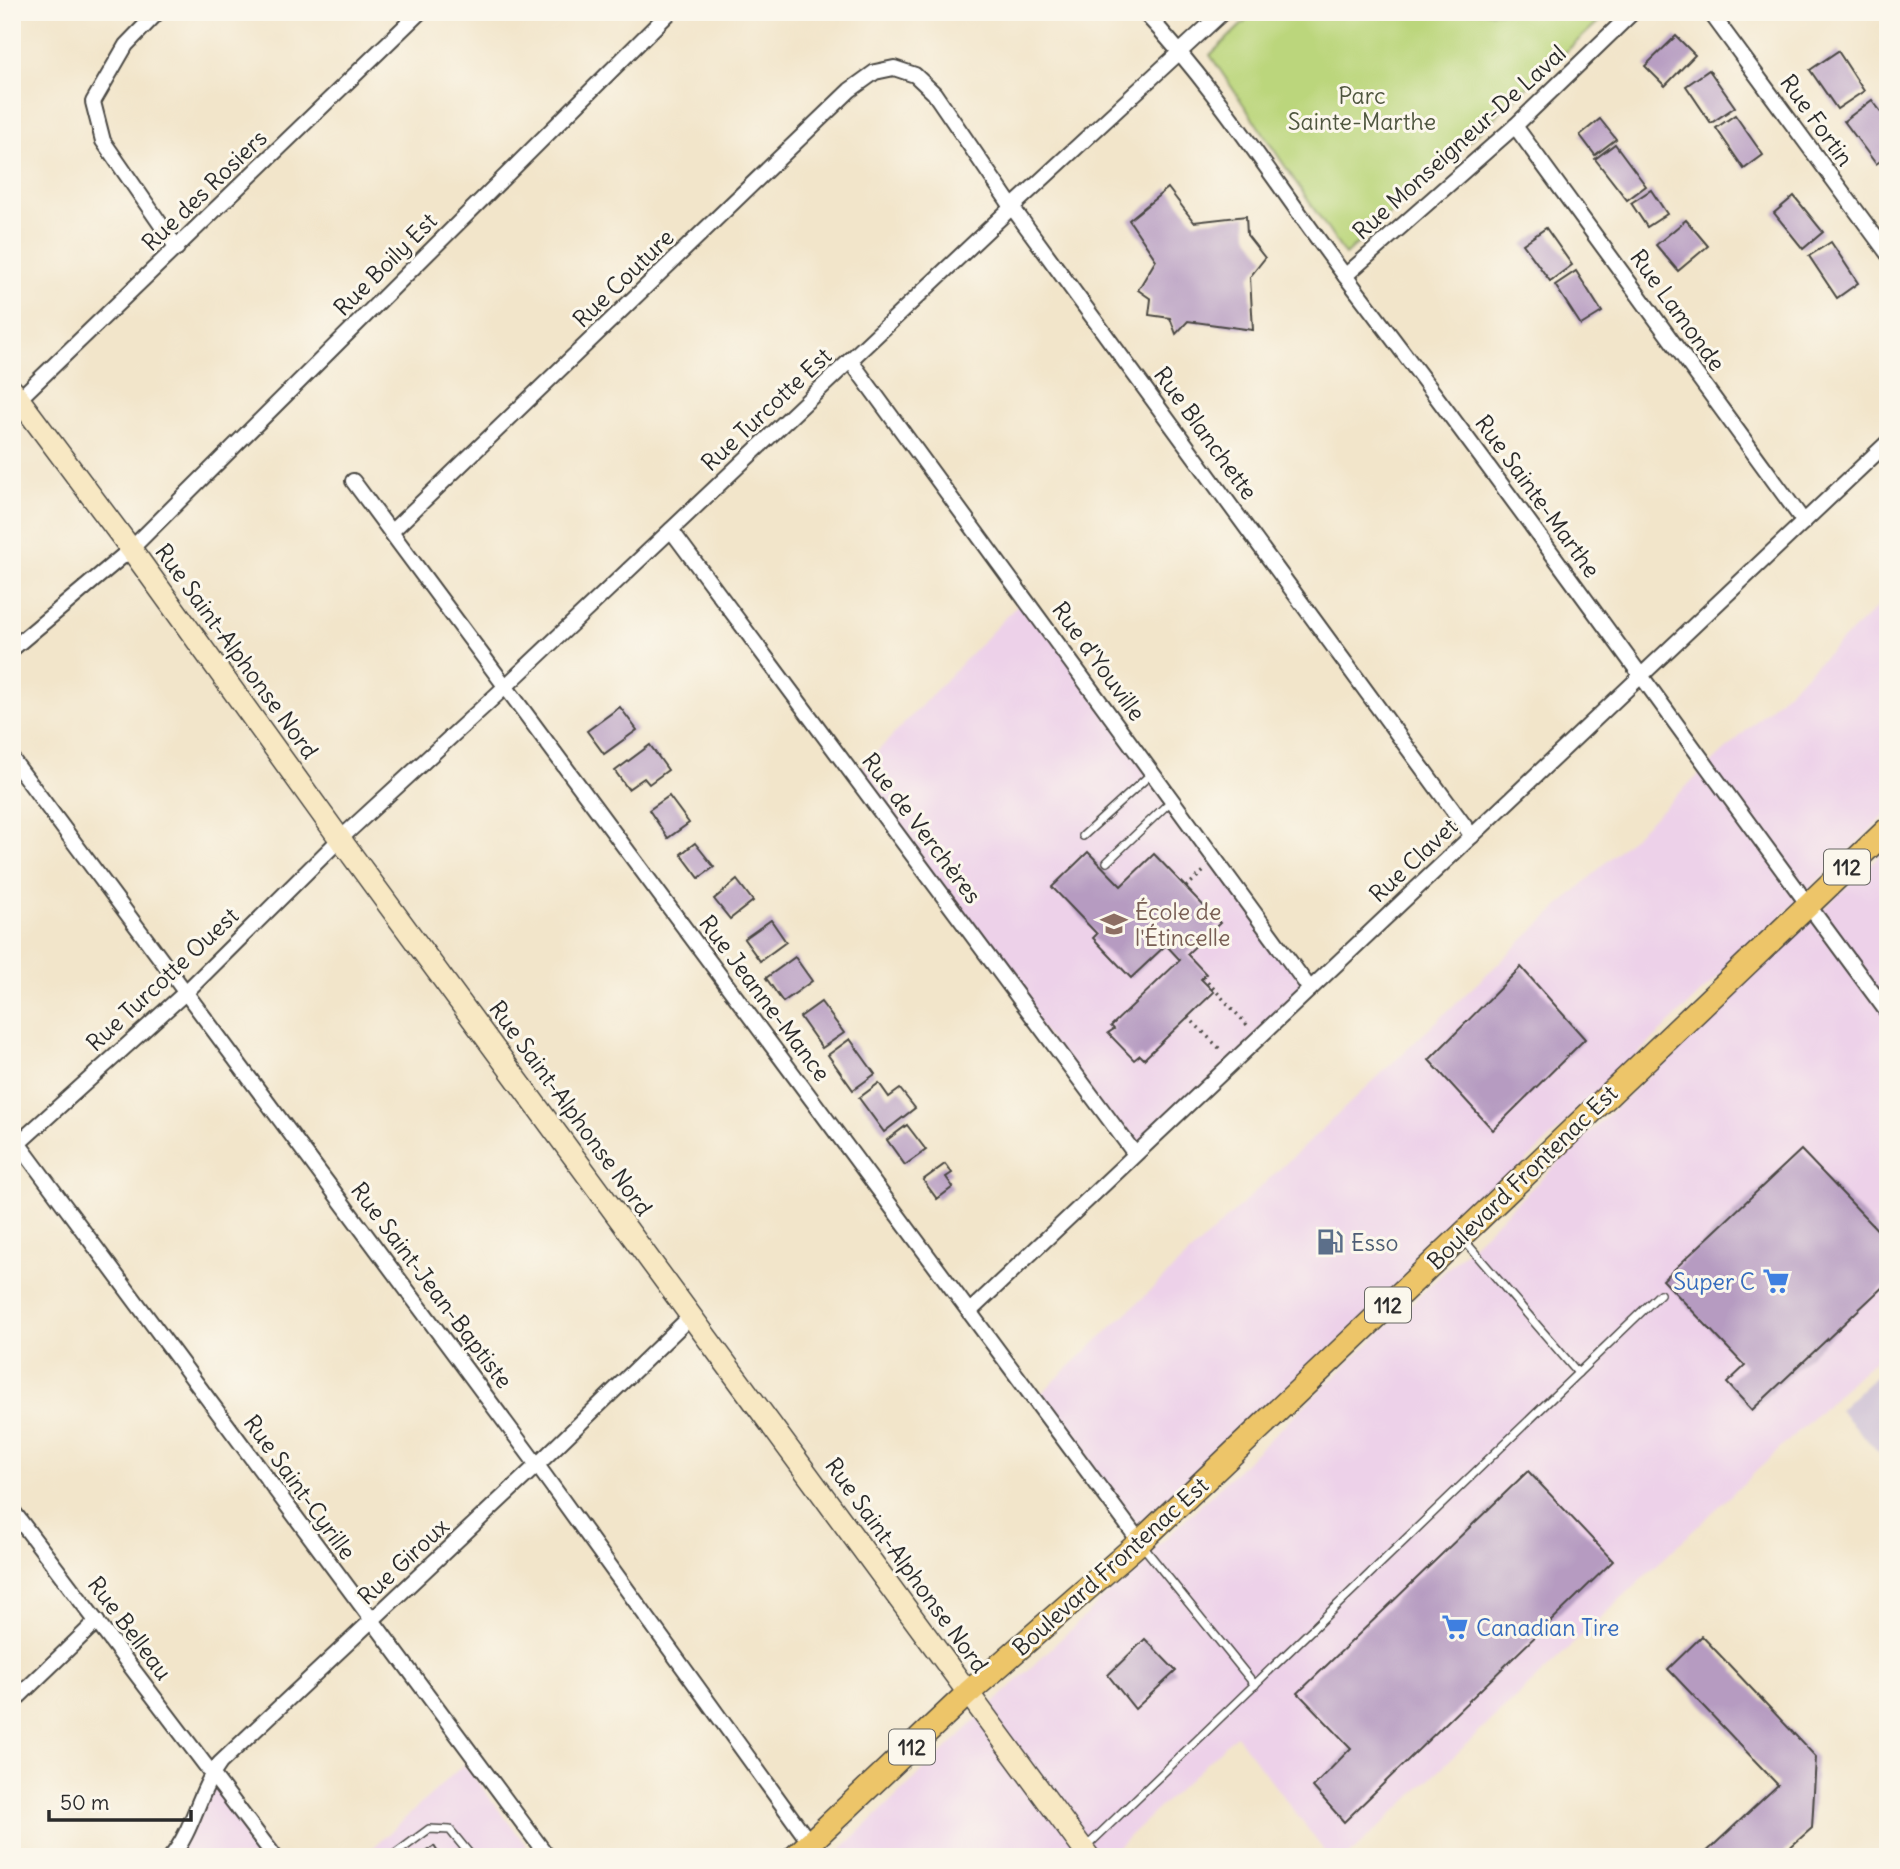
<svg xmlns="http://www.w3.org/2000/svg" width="1900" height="1869" viewBox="0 0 1900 1869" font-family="Delius,sans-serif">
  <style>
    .built { fill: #edd1e9 }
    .industrial { fill: #ccbfd4 }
    .green { fill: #bbd67b; stroke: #738053; stroke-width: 2 }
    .building { fill: #b69bc1 }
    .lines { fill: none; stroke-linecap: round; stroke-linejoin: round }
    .service-casing { stroke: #494743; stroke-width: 10 }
    .minor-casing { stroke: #494743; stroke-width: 18 }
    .secondary-casing { stroke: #494743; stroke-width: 24 }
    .primary-casing { stroke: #494743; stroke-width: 26 }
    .path { stroke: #494743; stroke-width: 3.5; stroke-dasharray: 2 5; stroke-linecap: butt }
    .service { stroke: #fff; stroke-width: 7 }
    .minor { stroke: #fff; stroke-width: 14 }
    .secondary { stroke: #f8e8c3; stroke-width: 21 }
    .primary { stroke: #edc569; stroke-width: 23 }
    .labels { text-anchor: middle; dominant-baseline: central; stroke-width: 6; stroke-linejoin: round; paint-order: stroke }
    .shield { fill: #fbf7ec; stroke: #696865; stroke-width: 2 }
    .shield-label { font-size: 21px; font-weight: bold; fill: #2b2b2b }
    .park-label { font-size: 23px; fill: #4f563f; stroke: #fbf7ec }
    .street-label { font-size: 23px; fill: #2b2b2b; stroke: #fbf7ec }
    .education-label { font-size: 23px; fill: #785e54; stroke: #fbf7ec; text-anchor: start }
    .service-label { font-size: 23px; fill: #4e5e75; stroke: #fbf7ec; text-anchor: start }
    .shop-label { font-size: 23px; fill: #366cbe; stroke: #fbf7ec; text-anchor: end }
  </style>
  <rect width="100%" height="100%" fill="#fbf7ec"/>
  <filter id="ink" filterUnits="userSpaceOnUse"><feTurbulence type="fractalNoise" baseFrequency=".0143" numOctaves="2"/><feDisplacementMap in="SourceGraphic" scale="14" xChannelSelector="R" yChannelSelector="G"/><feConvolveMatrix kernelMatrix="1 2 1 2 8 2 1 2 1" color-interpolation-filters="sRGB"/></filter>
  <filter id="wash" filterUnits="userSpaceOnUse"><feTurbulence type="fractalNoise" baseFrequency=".00686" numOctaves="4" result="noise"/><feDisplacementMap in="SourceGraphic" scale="28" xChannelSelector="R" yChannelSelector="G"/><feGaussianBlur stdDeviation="1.57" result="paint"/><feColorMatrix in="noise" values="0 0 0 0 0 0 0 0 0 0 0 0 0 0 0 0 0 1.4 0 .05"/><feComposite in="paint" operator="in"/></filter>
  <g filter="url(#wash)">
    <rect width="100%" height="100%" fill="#f2e5ca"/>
    <!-- built -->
    <g class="built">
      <path d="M1888 597V813L1136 1537 1034 1400Z"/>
      <path d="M1024 598 1310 989 1135 1154 854 776Z"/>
      <path d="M1888 847V1347L1347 1857H1329L1236 1735 1107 1857H833Z"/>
      <path d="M464 1764 535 1857H363Z"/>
      <path d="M211 1774 275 1857H171Z"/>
    </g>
    <!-- industrial -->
    <path class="industrial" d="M1888 1364V1462L1839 1410Z"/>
    <!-- green -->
    <path class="green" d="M1255 12H1609L1345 255 1210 55Z"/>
    <g id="blocks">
      <!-- building -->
      <g class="building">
        <path d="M1676 36 1695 55 1665 86 1645 66Z"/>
        <path d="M1838 51 1864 91 1837 109 1810 70Z"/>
        <path d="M1709 70 1735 107 1711 123 1686 86Z"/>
        <path d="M1872 100 1888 121V156L1876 164 1844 121Z"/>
        <path d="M1735 115 1763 155 1744 169 1716 128Z"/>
        <path d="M1600 119 1616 139 1595 155 1580 135Z"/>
        <path d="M1615 144 1646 186 1627 200 1595 159Z"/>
        <path d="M1168 188 1194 222 1246 216 1247 235 1265 258 1250 277 1253 330 1188 321 1176 334 1170 318 1149 315 1151 299 1138 290 1156 260 1129 220Z"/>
        <path d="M1651 190 1667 214 1647 227 1631 203Z"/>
        <path d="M1794 196 1823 232 1803 249 1774 213Z"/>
        <path d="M1686 220 1708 246 1678 271 1656 245Z"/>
        <path d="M1546 228 1572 265 1550 281 1523 244Z"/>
        <path d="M1831 242 1858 283 1837 298 1809 256Z"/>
        <path d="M1576 271 1602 312 1581 325 1555 285Z"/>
        <path d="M620 707 637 730 604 754 587 731Z"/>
        <path d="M650 745 668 770 649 784 644 778 628 789 615 771Z"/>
        <path d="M669 796 689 823 668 838 649 810Z"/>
        <path d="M695 843 714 867 699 878 681 854Z"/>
        <path d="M1088 852 1121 886 1154 854 1220 923 1187 954 1206 974 1201 979 1214 992 1144 1059 1140 1055 1134 1060 1108 1033 1114 1029 1111 1026 1180 960 1166 945 1131 978 1093 938 1097 934 1052 887Z"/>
        <path d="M737 880 753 901 730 919 714 899Z"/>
        <path d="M771 920 786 942 760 961 744 939Z"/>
        <path d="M795 957 812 981 783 1002 766 978Z"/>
        <path d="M1521 967 1585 1039 1493 1130 1429 1060Z"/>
        <path d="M821 1002 844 1033 822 1048 800 1017Z"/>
        <path d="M850 1039 875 1074 853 1090 828 1055Z"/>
        <path d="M879 1083 889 1097 900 1089 915 1108 884 1132 859 1098Z"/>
        <path d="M907 1125 926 1150 905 1165 887 1140Z"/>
        <path d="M1801 1150 1888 1241V1282L1752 1410 1727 1383 1745 1366 1663 1280Z"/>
        <path d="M945 1164 952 1173 946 1177 953 1187 937 1199 923 1180Z"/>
        <path d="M1528 1471 1613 1561 1344 1822 1313 1787 1351 1748 1298 1693Z"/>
        <path d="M1702 1636 1816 1757 1812 1828 1779 1857H1701L1778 1785 1668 1669Z"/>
        <path d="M1145 1639 1176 1671 1135 1709 1108 1675Z"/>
        <path d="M434 1846 441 1857H420Z"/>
      </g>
    </g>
  </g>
  <g filter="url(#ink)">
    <use href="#blocks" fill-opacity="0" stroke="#494743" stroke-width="2"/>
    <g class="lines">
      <!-- service casing -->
      <g class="service-casing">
        <g id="service">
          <path d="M1083 836 1152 773"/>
          <path d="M1107 862 1172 800"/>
          <path d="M1463 1239 1578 1373"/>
          <path d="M1141 1544 1255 1685"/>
          <path d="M1084 1849 1660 1294"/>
          <path d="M391 1857 429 1829 450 1830 472 1857"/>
        </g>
      </g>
      <!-- minor casing -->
      <g class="minor-casing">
        <g id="minor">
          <path d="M158 12 126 45 93 102 103 141 177 248"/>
          <path d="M1144 12C1221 94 1281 192 1349 281 1533 522 1707 770 1888 1013"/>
          <path d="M1710 12 1888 254"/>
          <path d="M1515 126 1804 522"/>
          <path d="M1345 276 1515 126 1633 12"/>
          <path d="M850 360 1310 989"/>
          <path d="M19 399 420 12"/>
          <path d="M353 481 1140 1542"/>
          <path d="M671 530 1135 1154"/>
          <path d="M391 532 850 90 875 72 894 68 915 75 934 93 1012 207 1472 836"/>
          <path d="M12 649 131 549 670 12"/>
          <path d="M12 759 537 1465 820 1857"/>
          <path d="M18 1143 548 1857"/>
          <path d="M12 1149 186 992 340 839 505 687 1012 207 1223 12"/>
          <path d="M969 1312 1888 442"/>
          <path d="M12 1510 275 1857"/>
          <path d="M12 1703 97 1621"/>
          <path d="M171 1857C194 1829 198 1792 220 1763L537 1465 692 1315"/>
        </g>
      </g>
      <!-- secondary casing -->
      <g class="secondary-casing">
        <path id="secondary" d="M12 390 131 549 340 839 1089 1857"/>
      </g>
      <!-- primary casing -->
      <g class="primary-casing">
        <path id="primary" d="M795 1857 968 1693 1140 1542 1888 829"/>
      </g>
      <!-- path -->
      <g class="path">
        <path d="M1186 887 1205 870"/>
        <path d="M1203 977 1249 1027"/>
        <path d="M1188 1017 1222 1051"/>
      </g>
      <!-- service -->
      <use href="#service" class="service"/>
      <!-- minor -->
      <use href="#minor" class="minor"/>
      <!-- secondary -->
      <use href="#secondary" class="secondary"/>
      <!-- primary -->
      <use href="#primary" class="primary"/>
    </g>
  </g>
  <!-- icons -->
  <defs>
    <g id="school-bare" transform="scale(2.1)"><path d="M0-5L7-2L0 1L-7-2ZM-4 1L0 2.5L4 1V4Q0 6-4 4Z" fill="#8d6e63" stroke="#fbf7ec" stroke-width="2.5" paint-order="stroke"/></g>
    <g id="fuel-bare" transform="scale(2.1)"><path d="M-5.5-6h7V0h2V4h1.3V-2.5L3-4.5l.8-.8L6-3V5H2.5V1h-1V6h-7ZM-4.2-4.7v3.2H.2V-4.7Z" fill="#5c6f8a" stroke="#fbf7ec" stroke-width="2.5" paint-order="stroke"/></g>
    <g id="supermarket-bare" transform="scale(2.1)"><path d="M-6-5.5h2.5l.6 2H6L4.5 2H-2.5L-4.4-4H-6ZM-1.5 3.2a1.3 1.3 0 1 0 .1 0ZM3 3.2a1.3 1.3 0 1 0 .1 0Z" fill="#3f7fe0" stroke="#fbf7ec" stroke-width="2.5" paint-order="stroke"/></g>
  </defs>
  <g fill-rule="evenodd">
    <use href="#school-bare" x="1114" y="924"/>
    <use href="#fuel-bare" x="1330" y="1242"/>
    <use href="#supermarket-bare" x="1776" y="1281"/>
    <use href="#supermarket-bare" x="1455" y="1627"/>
  </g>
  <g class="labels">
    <!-- shield labels -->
    <g class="shield">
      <rect x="1824" y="849.5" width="46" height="35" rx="5"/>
      <rect x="1365" y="1287.5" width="46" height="35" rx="5"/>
      <rect x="889" y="1729.5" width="46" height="35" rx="5"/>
    </g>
    <g class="shield-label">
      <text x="1847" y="867">112</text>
      <text x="1388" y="1305">112</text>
      <text x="912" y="1747">112</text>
    </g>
    <!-- park labels -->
    <g class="park-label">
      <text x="1362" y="95">Parc<tspan x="1362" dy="26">Sainte-Marthe</tspan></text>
    </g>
    <!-- street labels -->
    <g class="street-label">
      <text transform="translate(1817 120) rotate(54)">Rue Fortin</text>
      <text transform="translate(1459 142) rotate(-42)">Rue Monseigneur-De Laval</text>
      <text transform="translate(204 190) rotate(-44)">Rue des Rosiers</text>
      <text transform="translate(385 264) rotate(-45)">Rue Boily Est</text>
      <text transform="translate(623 278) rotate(-44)">Rue Couture</text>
      <text transform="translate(1678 310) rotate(54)">Rue Lamonde</text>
      <text transform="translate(766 409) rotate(-43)">Rue Turcotte Est</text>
      <text transform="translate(1206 433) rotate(54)">Rue Blanchette</text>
      <text transform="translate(1538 496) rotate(54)">Rue Sainte-Marthe</text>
      <text transform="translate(237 651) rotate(54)">Rue Saint-Alphonse Nord</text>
      <text transform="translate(1099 661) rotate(54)">Rue d'Youville</text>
      <text transform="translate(922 828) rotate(53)">Rue de Verchères</text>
      <text transform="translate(1413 860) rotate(-43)">Rue Clavet</text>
      <text transform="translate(162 979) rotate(-43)">Rue Turcotte Ouest</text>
      <text transform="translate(765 998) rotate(53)">Rue Jeanne-Mance</text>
      <text transform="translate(571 1108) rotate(54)">Rue Saint-Alphonse Nord</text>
      <text transform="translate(1522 1177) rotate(-44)">Boulevard Frontenac Est</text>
      <text transform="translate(432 1285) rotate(53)">Rue Saint-Jean-Baptiste</text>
      <text transform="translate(300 1487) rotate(54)">Rue Saint-Cyrille</text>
      <text transform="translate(403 1561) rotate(-43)">Rue Giroux</text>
      <text transform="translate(907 1565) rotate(54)">Rue Saint-Alphonse Nord</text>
      <text transform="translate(1110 1566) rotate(-42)">Boulevard Frontenac Est</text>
      <text transform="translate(130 1628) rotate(53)">Rue Belleau</text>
    </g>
    <!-- education labels -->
    <g class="education-label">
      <text x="1135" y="911">École de<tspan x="1135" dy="26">l'Étincelle</tspan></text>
    </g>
    <!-- service labels -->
    <g class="service-label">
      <text x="1351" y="1242">Esso</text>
    </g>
    <!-- shop labels -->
    <g class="shop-label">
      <text x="1755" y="1281">Super C</text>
      <text x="1476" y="1627" text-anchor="start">Canadian Tire</text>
    </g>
  </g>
  <!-- margin -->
  <rect width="1900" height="1869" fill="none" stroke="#fbf7ec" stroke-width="42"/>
  <!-- scale -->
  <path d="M49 1810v10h142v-10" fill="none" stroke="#2b2b2b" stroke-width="3.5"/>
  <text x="60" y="1810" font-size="21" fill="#2b2b2b" stroke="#fbf7ec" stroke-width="5" paint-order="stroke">50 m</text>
</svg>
